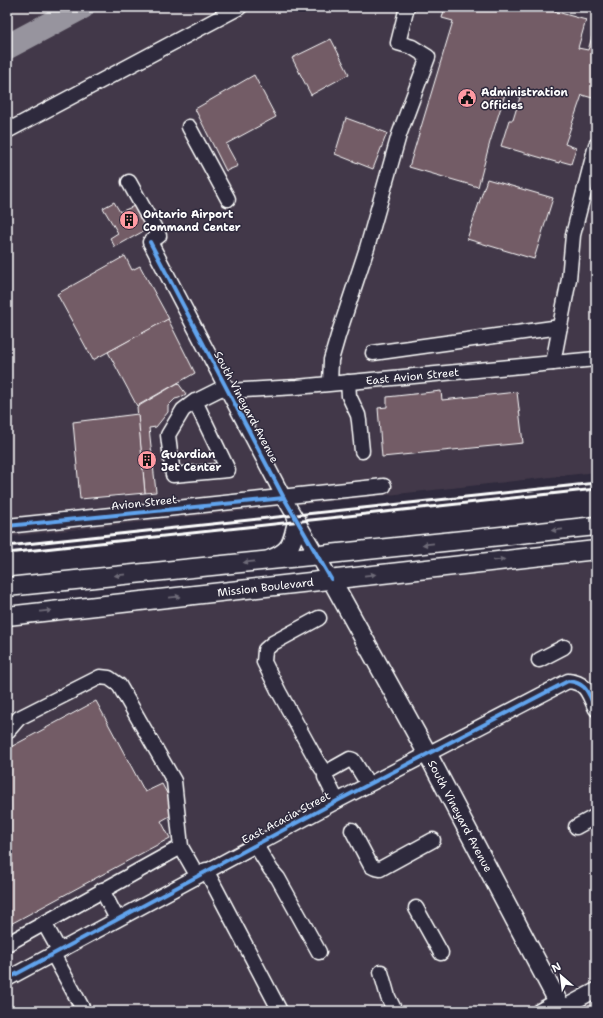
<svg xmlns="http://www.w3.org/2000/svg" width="603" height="1018" viewBox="0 0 603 1018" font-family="'Shantell Sans',sans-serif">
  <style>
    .built { fill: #433949 }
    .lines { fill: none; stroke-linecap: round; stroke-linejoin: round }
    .taxiway { stroke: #97949e; stroke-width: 25 }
    .building { fill: #735b66; stroke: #fff }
    .minor-casing { stroke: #fff; stroke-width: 17 }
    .major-casing { stroke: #fff; stroke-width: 21 }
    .minor { stroke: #2f2a3d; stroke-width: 14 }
    .major { stroke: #2f2a3d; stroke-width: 18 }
    .rail { stroke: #fff; stroke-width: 3 }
    .cycleway-casing { stroke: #2f2a3d; stroke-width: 6 }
    .cycleway { stroke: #60a3ed; stroke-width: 4 }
    .oneway { fill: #6d6a77 }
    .labels { text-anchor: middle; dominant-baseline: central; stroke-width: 3; stroke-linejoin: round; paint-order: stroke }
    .poi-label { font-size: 11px; font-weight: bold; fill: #fff; stroke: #2f2a3d; text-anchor: start }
    .street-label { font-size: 11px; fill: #fff; stroke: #2f2a3d }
  </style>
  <rect width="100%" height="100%" fill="#2f2a3d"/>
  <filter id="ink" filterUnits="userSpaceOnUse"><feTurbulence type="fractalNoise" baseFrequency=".025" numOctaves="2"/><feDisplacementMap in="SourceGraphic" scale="8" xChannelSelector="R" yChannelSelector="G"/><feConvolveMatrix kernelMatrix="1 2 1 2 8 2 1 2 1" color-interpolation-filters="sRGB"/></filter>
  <g filter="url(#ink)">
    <!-- built -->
    <g class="built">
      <path d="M7 7H596V472L7 537Z"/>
      <path d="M596 561V1011H7V625Z"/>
    </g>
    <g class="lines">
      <!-- taxiway -->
      <path class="taxiway" d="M7 47 82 7"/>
    </g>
    <!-- building -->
    <g class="building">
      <path d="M445 7H539L586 20 578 48 588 50 592 37 596 38V99L582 95 565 144 576 148 571 164 560 161 559 163 501 146 509 120H513L520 97 506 91 490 142 478 187 409 167 453 21 442 18Z"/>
      <path d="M331 39 349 74 311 95 292 58Z"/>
      <path d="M254 75 276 117 226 144 238 166 226 171 195 109Z"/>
      <path d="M346 118 387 133 373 169 335 154Z"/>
      <path d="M487 179 553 198 534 259 467 239Z"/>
      <path d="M114 202 120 212 139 204 151 227 115 247 110 238 118 233 103 208Z"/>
      <path d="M125 256 132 270 140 266 169 319 93 360 57 294Z"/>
      <path d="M168 319 195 373 137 406 108 352Z"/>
      <path d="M178 383 186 394 179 398 175 399 168 406V412L156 427 149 428 156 492 145 493 137 407Z"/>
      <path d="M441 391 442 400 517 392 523 443 382 457 378 408 387 407V397Z"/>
      <path d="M138 414 145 493 80 499 73 422Z"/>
      <path d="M96 701 145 792 162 784 177 812 161 821 170 838 7 926V749Z"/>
    </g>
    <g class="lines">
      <!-- minor casing -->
      <g class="minor-casing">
        <g id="minor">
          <path d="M189 127 228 199"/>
          <path d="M7 131 240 7"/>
          <path d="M129 182 159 236 150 242 284 498 331 579"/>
          <path d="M373 353 560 327"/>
          <path d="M553 363 569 279 573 235 596 145"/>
          <path d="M348 382 349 396 358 415 359 421 362 451"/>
          <path d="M330 383 331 360 338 336 367 248 399 135 428 57 412 47 398 43 407 7"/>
          <path id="s1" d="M228 391 297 387 596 359"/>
          <path d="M195 401 228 470 173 475 168 435 183 410 195 401H196L226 386"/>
          <path d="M7 526 384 486"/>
          <path d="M319 618 273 643 265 650 264 662 279 692 317 761 325 773"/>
          <path d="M539 660 564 647"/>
          <path d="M7 732 19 718 100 677 109 678 119 685 174 781 181 847 197 875"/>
          <path d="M337 801 325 777V773L350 759 353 760 368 784"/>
          <path d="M576 827 596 816"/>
          <path d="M352 830 371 866 375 868 380 869 433 840"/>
          <path d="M255 844 271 870 278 878 319 952"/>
          <path d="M206 870 280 1011"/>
          <path d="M102 890 117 919"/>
          <path d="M416 908 441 953"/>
          <path d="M44 923 59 950"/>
          <path d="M7 944 181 847"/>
          <path d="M53 954 84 1011"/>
          <path d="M381 972 388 997 395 1011"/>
          <path d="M7 979 337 801 568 681C588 683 588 694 596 709"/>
          <path d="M561 1009 596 990"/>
          <path d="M539 1011 557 1001"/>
        </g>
      </g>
      <!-- major casing -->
      <g class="major-casing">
        <g id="major">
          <path d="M271 559C292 551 292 542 297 522"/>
          <path id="s2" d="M331 579 427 753 563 1011"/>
          <path d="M7 587C203 567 400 547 596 526"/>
          <path id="s3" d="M7 616 596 550"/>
        </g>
      </g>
      <!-- minor -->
      <use href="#minor" class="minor"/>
      <!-- major -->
      <use href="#major" class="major"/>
      <!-- rail -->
      <g class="rail">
        <path d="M7 546 596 483"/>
        <path d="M7 553 596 489"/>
      </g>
      <!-- cycleway casing -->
      <g class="cycleway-casing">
        <g id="cycleway">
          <path d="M150 242 284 498 331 579"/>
          <path d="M7 526 284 498"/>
          <path d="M7 979 337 801 568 681C588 683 588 694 596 709"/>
        </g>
      </g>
      <!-- cycleway -->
      <use href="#cycleway" class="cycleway"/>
    </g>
    <!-- one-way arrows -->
    <defs><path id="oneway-solid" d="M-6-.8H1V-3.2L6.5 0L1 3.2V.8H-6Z"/></defs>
    <g class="oneway">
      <use href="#oneway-solid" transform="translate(557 530) rotate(174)"/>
      <use href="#oneway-solid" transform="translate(428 544) rotate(174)"/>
      <use href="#oneway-solid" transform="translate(499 560) rotate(-6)"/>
      <use href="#oneway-solid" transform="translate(249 562) rotate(174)"/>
      <use href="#oneway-solid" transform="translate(120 575) rotate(174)"/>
      <use href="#oneway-solid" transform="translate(370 575) rotate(-6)"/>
      <use href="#oneway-solid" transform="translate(175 597) rotate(-6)"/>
      <use href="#oneway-solid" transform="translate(46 611) rotate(-6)"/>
    </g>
  </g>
  <!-- icons -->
  <defs>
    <g id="civic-disc" transform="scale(1)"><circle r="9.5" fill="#ff9aa2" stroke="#2f2a3d"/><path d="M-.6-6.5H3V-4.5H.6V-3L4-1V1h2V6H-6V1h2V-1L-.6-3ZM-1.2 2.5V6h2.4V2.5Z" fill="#111"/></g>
    <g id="building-disc" transform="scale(1)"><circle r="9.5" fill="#ff9aa2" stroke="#2f2a3d"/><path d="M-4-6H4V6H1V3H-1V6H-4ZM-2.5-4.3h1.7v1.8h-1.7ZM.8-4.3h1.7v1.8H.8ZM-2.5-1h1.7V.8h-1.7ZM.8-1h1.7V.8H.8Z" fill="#111"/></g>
  </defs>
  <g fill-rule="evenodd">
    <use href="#civic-disc" x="467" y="98"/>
    <use href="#building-disc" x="129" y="220"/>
    <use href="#building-disc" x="147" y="460"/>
  </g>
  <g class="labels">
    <!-- poi labels -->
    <g class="poi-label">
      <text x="481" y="92">Administration<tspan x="481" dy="13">Officies</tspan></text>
      <text x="143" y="214">Ontario Airport<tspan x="143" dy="13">Command Center</tspan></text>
      <text x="161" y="454">Guardian<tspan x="161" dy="13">Jet Center</tspan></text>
    </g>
    <!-- street labels -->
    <g class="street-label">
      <text stroke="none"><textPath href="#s1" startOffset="185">East Avion Street</textPath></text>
      <text transform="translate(246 407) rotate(62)">South Vineyard Avenue</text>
      <text transform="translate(144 503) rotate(-6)">Avion Street</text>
      <text stroke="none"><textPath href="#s3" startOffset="260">Mission Boulevard</textPath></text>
      <text stroke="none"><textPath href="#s2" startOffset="270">South Vineyard Avenue</textPath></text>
      <text transform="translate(286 818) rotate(-28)">East Acacia Street</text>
    </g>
  </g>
  <!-- margin -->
  <rect width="603" height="1018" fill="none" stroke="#2f2a3d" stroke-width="24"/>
  <rect x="12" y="12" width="579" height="994" fill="none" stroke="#fff" stroke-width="1.5" filter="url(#ink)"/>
  <!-- north arrow -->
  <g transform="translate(561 976) rotate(332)" stroke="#2f2a3d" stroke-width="3" paint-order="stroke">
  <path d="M0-3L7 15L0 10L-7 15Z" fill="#ffffff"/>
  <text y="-6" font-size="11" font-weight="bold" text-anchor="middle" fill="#ffffff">N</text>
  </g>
</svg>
